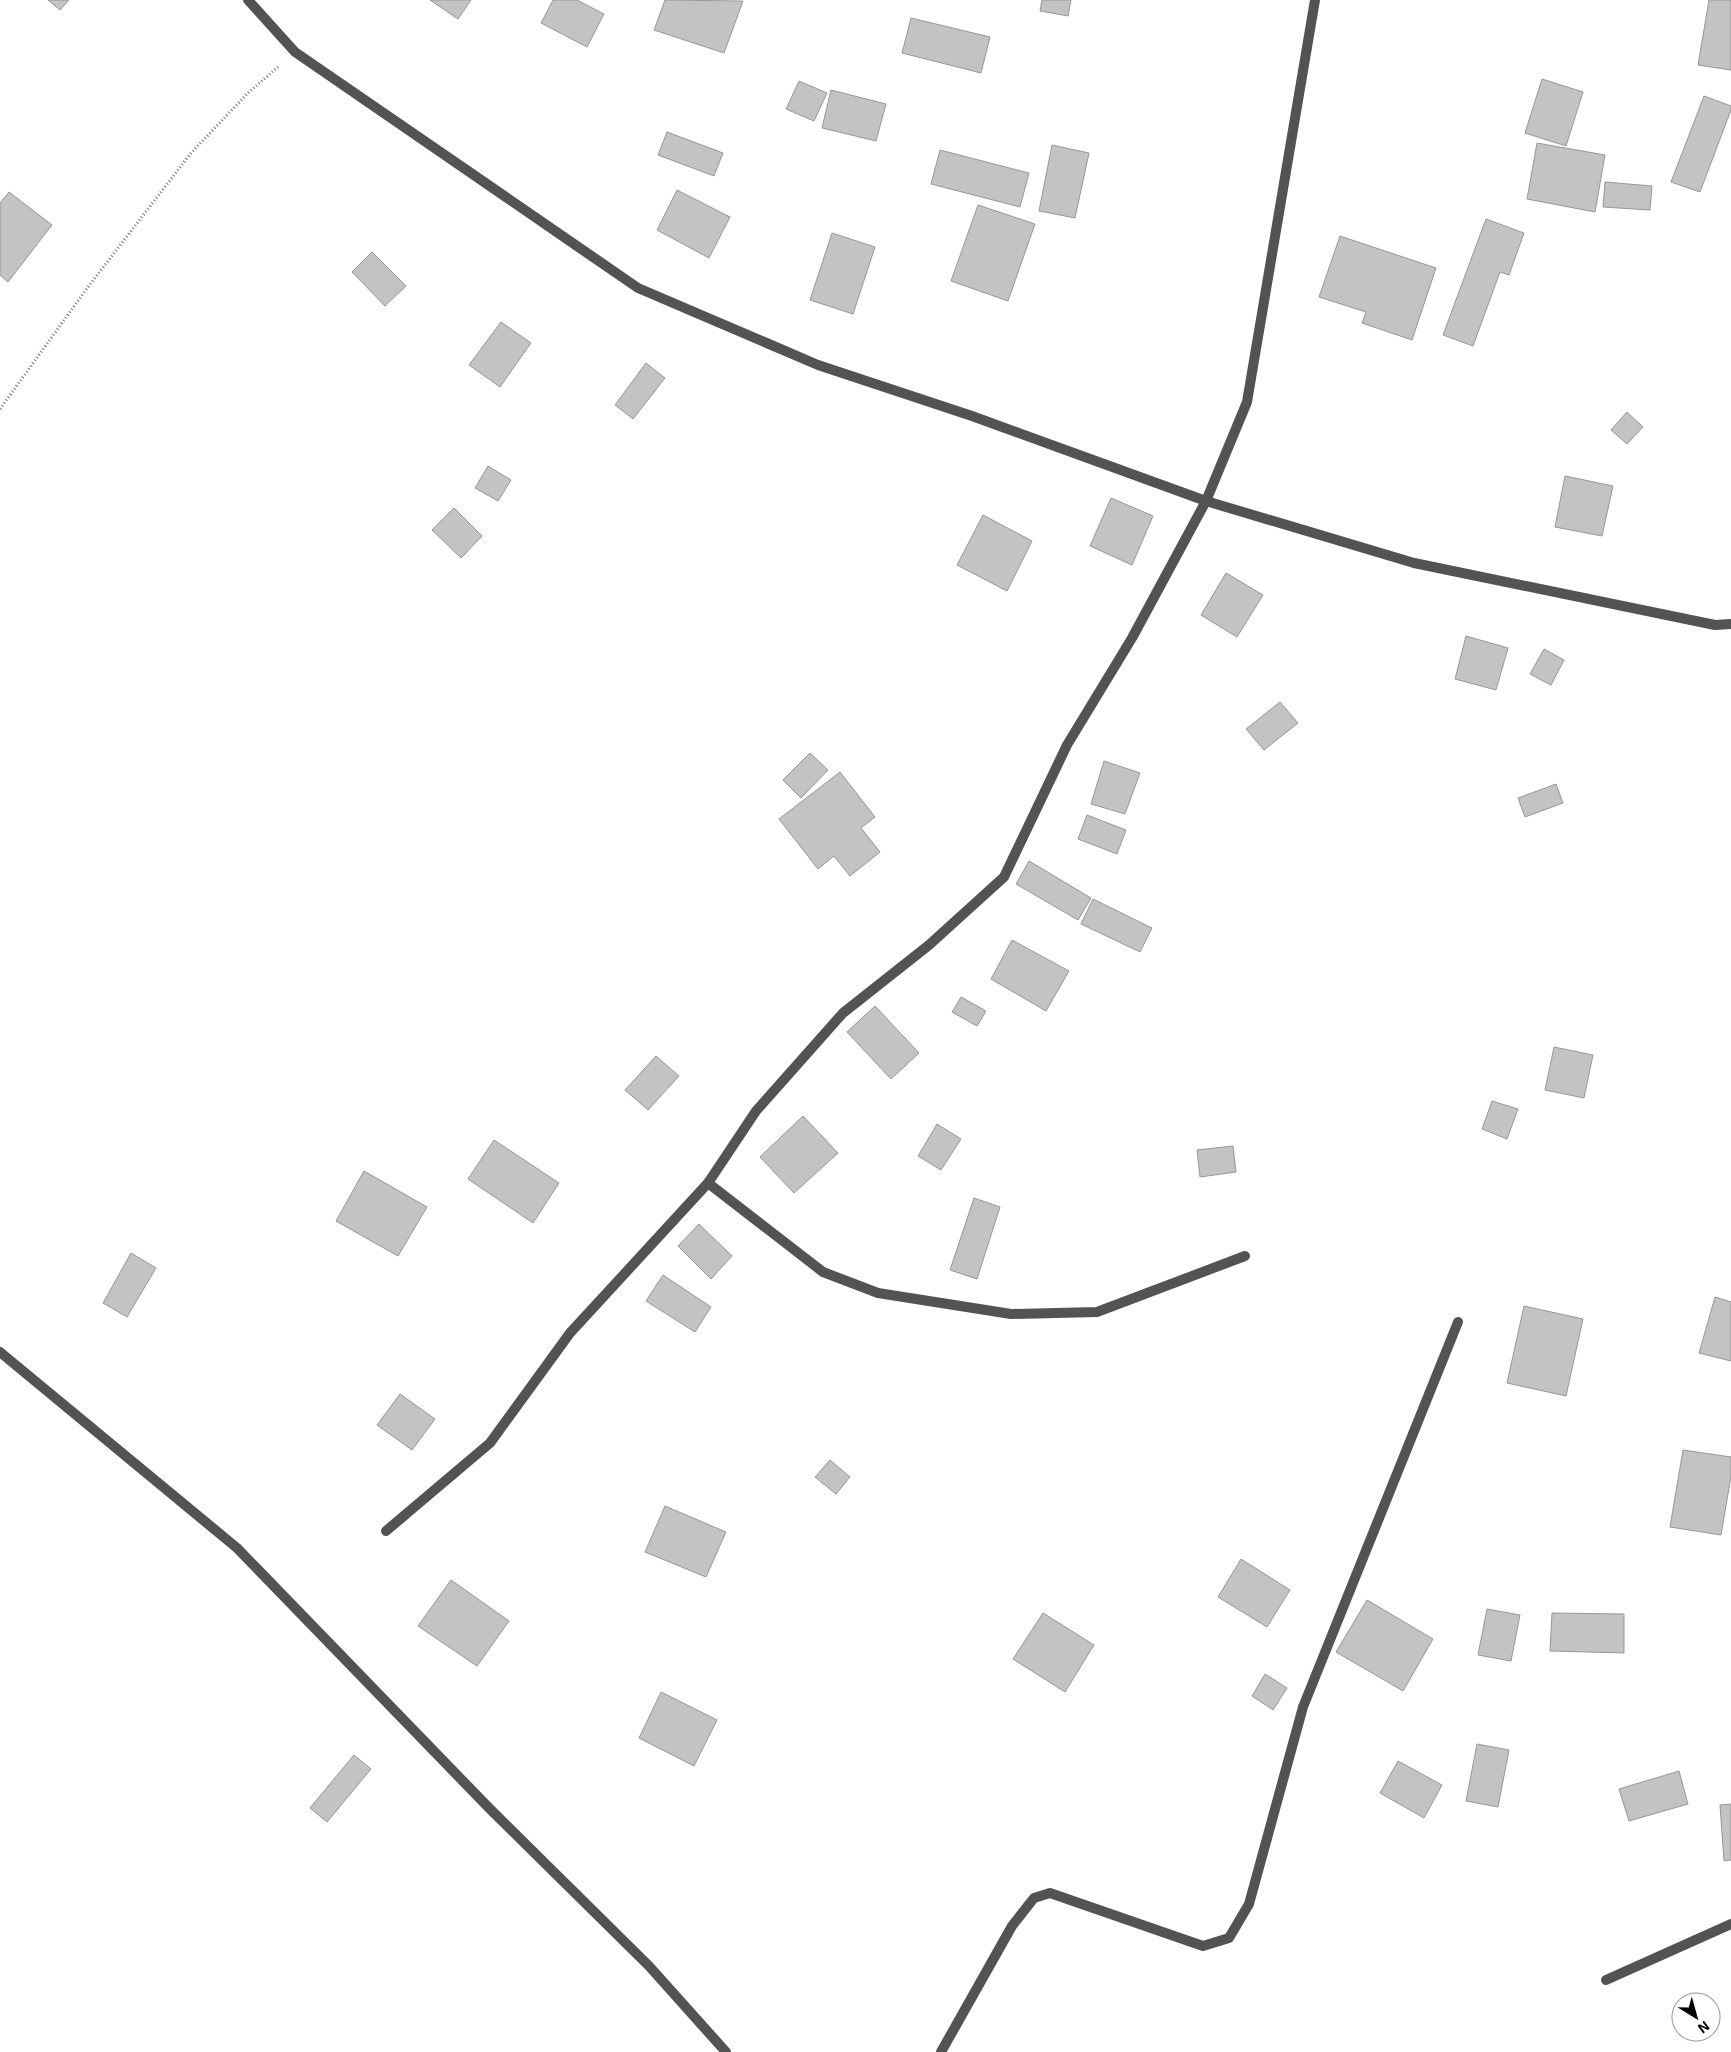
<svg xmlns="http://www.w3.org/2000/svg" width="1731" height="2052" viewBox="0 0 1731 2052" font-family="'Exo 2',sans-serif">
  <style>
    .building { fill: #c3c3c3; stroke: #979797 }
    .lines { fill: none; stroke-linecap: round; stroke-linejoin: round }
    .path { stroke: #757575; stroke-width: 3; stroke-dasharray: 1 2.5; stroke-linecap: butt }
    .street { stroke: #535353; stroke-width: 10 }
  </style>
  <rect width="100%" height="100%" fill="#fff"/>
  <!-- building -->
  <g class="building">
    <path d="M48 0H69L60 10Z"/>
    <path d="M430 0H471L458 19Z"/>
    <path d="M553 0H577L604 14 587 47 541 23Z"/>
    <path d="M665 0 743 1 724 53 654 30Z"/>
    <path d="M1042 0H1071L1068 16 1040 11Z"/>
    <path d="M1709 0H1731V70L1698 65Z"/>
    <path d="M911 18 990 37 981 73 902 53Z"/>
    <path d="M1542 79 1583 92 1566 146 1525 133Z"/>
    <path d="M799 81 827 93 814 121 786 109Z"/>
    <path d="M831 90 886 104 876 141 822 128Z"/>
    <path d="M1704 96 1731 106V110L1700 192 1671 182Z"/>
    <path d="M667 132 723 153 714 176 658 155Z"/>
    <path d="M1537 143 1605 155 1595 212 1527 199Z"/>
    <path d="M1052 145 1089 153 1075 218 1039 211Z"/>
    <path d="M940 150 1029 173 1020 207 931 184Z"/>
    <path d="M1605 182 1652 186 1650 210 1603 207Z"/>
    <path d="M677 190 730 217 709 258 657 230Z"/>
    <path d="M9 192 52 225 8 282 0 275V203Z"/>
    <path d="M978 205 1035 224 1008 301 951 281Z"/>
    <path d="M1486 219 1524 233 1509 275 1500 272 1473 346 1443 335Z"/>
    <path d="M832 233 875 247 853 314 810 300Z"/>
    <path d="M1340 236 1436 268 1412 340 1362 323 1366 312 1319 297Z"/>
    <path d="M372 252 406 286 385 306 352 272Z"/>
    <path d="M501 322 531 343 500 387 469 365Z"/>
    <path d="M646 363 665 378 633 419 615 405Z"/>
    <path d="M1627 412 1643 427 1627 444 1611 430Z"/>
    <path d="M488 466 511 480 498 501 475 488Z"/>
    <path d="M1565 476 1613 486 1602 536 1555 527Z"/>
    <path d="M1111 498 1153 516 1132 565 1090 546Z"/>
    <path d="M454 508 482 536 461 558 432 530Z"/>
    <path d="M983 515 1032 541 1007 591 957 565Z"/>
    <path d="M1226 573 1263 595 1237 637 1201 615Z"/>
    <path d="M1466 636 1508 648 1496 690 1455 679Z"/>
    <path d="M1544 649 1564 660 1551 685 1530 674Z"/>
    <path d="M1280 702 1298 723 1264 750 1246 729Z"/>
    <path d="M810 753 828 770 801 798 783 780Z"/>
    <path d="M1104 761 1140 773 1125 814 1091 804Z"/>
    <path d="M840 772 875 817 861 828 880 852 850 876 834 856 818 869 779 819Z"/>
    <path d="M1556 784 1563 803 1525 817 1518 798Z"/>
    <path d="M1087 815 1126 830 1117 854 1078 839Z"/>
    <path d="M1029 861 1091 898 1078 920 1016 884Z"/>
    <path d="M1093 899 1152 928 1140 952 1081 924Z"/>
    <path d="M1012 940 1069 971 1046 1011 991 979Z"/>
    <path d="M961 997 986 1011 977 1026 952 1012Z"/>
    <path d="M875 1006 919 1053 891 1079 847 1032Z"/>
    <path d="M1554 1047 1593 1055 1584 1098 1545 1090Z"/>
    <path d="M656 1056 679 1076 648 1110 625 1090Z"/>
    <path d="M1492 1101 1518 1109 1507 1139 1482 1129Z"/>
    <path d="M803 1116 838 1153 794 1193 760 1157Z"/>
    <path d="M937 1124 961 1139 941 1170 918 1156Z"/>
    <path d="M494 1140 559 1183 533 1223 468 1179Z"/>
    <path d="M1233 1146 1236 1172 1200 1177 1197 1150Z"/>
    <path d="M364 1171 427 1207 398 1256 336 1221Z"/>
    <path d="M974 1198 1000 1207 977 1279 950 1270Z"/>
    <path d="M699 1224 732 1256 711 1279 678 1246Z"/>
    <path d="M131 1253 156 1268 127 1317 103 1303Z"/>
    <path d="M663 1275 711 1307 695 1332 646 1301Z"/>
    <path d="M1715 1297 1731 1302V1361L1699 1353Z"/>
    <path d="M1524 1306 1583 1319 1566 1396 1507 1383Z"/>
    <path d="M400 1394 435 1419 412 1450 377 1425Z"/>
    <path d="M1683 1450 1731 1457V1476L1721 1535 1670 1527Z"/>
    <path d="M830 1460 850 1477 836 1494 815 1477Z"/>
    <path d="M665 1506 726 1532 706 1577 645 1552Z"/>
    <path d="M1241 1559 1290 1590 1267 1627 1218 1597Z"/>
    <path d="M451 1580 509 1621 477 1666 418 1626Z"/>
    <path d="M1367 1600 1433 1639 1403 1691 1336 1652Z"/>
    <path d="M1487 1609 1520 1615 1511 1661 1478 1655Z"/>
    <path d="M1043 1613 1094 1645 1065 1692 1013 1659Z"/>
    <path d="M1552 1613 1624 1614V1653L1550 1651Z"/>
    <path d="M1265 1674 1287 1688 1273 1710 1252 1696Z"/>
    <path d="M661 1692 717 1720 694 1766 639 1738Z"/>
    <path d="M1477 1744 1509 1750 1498 1807 1466 1801Z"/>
    <path d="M354 1755 371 1769 327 1822 310 1808Z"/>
    <path d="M1398 1761 1442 1785 1424 1818 1380 1793Z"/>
    <path d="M1679 1771 1688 1804 1629 1821 1619 1789Z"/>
    <path d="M1731 1804V1860L1724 1861 1720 1805Z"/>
  </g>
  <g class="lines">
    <!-- path -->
    <path class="path" d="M0 409 85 291 191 153 248 93 278 67"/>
    <!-- street -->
    <g class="street">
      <path d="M248 0 295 52 638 288 818 365 972 416 1206 501 1414 563 1715 625 1731 624"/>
      <path d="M708 1183 823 1272 878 1293 1011 1314 1097 1312 1245 1256"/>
      <path d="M0 1352 237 1548 490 1809 649 1966 726 2052"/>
      <path d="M386 1531 490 1443 570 1333 708 1183 756 1111 843 1013 929 945 1004 877 1067 745 1132 638 1206 501 1247 402 1315 0"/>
      <path d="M1606 1980 1731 1924"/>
      <path d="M941 2052 1012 1926 1034 1898 1050 1893 1203 1946 1229 1938 1249 1904 1303 1707 1458 1322"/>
    </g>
  </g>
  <!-- north arrow -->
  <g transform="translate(1696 2017) rotate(143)"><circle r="24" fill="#ffffff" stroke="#999999"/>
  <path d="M0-4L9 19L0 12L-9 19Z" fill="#000000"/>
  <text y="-8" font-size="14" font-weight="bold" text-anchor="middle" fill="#000000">N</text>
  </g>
</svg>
